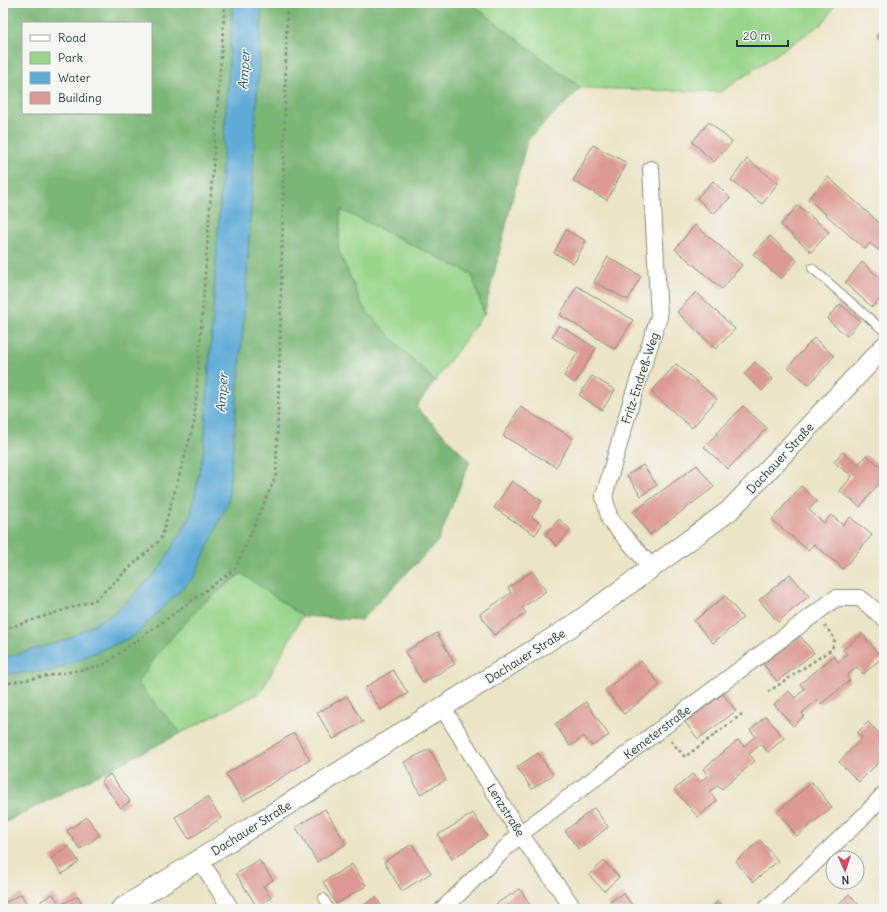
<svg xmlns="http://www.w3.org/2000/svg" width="887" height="912" viewBox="0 0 887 912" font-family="Delius,sans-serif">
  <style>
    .green { fill: #99d58a; stroke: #5c895f }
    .forest { fill: #7ab676; stroke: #4c7a55; fill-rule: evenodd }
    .water { fill: #5eabd7; stroke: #3e7486 }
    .building { fill: #dd9993 }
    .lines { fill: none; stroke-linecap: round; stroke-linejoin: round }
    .service-casing { stroke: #85907c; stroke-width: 10 }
    .minor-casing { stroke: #85907c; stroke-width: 18 }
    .tertiary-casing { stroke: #85907c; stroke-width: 22 }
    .path { stroke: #85907c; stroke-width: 2.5; stroke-dasharray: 3 3; stroke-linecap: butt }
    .service { stroke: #fff; stroke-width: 8 }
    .minor { stroke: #fff; stroke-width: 16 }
    .tertiary { stroke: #fff; stroke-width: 20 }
    .labels { text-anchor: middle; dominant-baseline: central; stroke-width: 3; stroke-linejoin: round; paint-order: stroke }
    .street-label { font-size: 12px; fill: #1f3d34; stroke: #f6f6f2 }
    .water-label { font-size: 13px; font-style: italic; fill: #325e65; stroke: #f6f6f2 }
  </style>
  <rect width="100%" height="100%" fill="#f6f6f2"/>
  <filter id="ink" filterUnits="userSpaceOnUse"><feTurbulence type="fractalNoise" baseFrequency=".025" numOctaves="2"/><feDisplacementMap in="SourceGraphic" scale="8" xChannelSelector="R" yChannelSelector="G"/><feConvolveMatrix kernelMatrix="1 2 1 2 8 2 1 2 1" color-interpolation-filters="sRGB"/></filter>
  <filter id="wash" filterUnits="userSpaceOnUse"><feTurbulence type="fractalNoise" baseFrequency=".012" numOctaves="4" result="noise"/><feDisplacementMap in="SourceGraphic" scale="16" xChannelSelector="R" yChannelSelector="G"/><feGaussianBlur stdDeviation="0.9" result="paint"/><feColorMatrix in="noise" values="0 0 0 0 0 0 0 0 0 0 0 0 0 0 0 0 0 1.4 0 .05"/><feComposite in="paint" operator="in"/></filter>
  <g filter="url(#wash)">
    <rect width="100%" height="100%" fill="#ebe4c5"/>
    <!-- green -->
    <g class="green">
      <path d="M470 3H836L824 22 721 92 581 88Z"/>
      <path d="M341 210 472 274 484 314 435 381 402 349 363 307 338 249Z"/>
      <path d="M242 573 302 616 261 692 181 733 137 683 164 646 201 605Z"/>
    </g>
    <!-- forest -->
    <g class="forest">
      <path d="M3 3H233L204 447 191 515 160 568 118 611 66 640 11 656H3ZM23 23H151V113H23Z"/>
      <path d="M262 3H470L581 88 527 140 484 314 472 274 341 210 338 249 363 307 402 349 435 381 416 407 470 461 438 541 361 620 302 616 241 573 201 605 164 646 137 683 181 733 6 822 3 819V674L52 671 134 636 228 502 246 292Z"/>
    </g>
    <!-- water -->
    <path class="water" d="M233 3H262L246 292 228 502 194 577 134 636 52 671 3 674V656H11L66 640 118 611 160 568 191 515 204 447Z"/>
    <g id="blocks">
      <!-- building -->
      <g class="building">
        <path d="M884 25V42L876 36Z"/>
        <path d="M709 122 732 142 714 162 692 142Z"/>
        <path d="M593 145 627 163 607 200 573 181Z"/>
        <path d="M747 159 778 183 762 204 731 180Z"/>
        <path d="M828 177 884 227V244L878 250 870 243 865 249 808 199Z"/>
        <path d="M713 181 730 198 713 214 697 198Z"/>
        <path d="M798 205 829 232 811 252 781 225Z"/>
        <path d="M695 225 742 265 722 289 675 249Z"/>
        <path d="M566 230 586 241 574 263 554 253Z"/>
        <path d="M770 236 797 261 781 279 753 254Z"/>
        <path d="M608 257 641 276 628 300 594 282Z"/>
        <path d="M862 262 884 282V295L872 307 845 283Z"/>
        <path d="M577 286 633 320 615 349 560 315Z"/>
        <path d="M696 292 735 329 716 349 677 312Z"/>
        <path d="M840 304 860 321 847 336 827 319Z"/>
        <path d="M559 325 596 348 575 383 564 376 578 352 552 337Z"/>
        <path d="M814 338 834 356 809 385 788 367Z"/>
        <path d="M755 362 773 379 762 391 744 374Z"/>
        <path d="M676 364 717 399 692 428 651 392Z"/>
        <path d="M592 376 615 390 602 410 579 395Z"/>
        <path d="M743 406 767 428 728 469 704 447Z"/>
        <path d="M520 407 573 438 556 467 503 436Z"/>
        <path d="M842 452 858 465 866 455 884 469V477L860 507 840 491 852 476 834 462Z"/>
        <path d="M643 465 657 485 641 496 627 475Z"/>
        <path d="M697 465 714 487 650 535 633 512Z"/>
        <path d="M512 481 542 501 532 517 542 524 535 535 494 508Z"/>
        <path d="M801 486 817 501 809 510 824 523 831 515 843 525 850 517 872 535 843 569 814 544 808 550 772 520Z"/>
        <path d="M559 519 571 530 557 546 545 535Z"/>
        <path d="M532 571 546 591 522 608 526 613 494 635 480 614 511 593 508 588Z"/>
        <path d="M790 574 809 596 778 622 759 600Z"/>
        <path d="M725 596 743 618 713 643 694 621Z"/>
        <path d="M437 633 455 664 423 683 405 652Z"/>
        <path d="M862 634 882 658 863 674 857 667 847 676 850 680 821 704 817 700 802 713 804 716 793 726 774 704 789 691 795 698 804 689 800 684 834 656 838 662 847 654 843 650Z"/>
        <path d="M800 636 814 653 777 681 763 664Z"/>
        <path d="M641 661 660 685 624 714 605 690Z"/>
        <path d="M393 670 408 693 381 710 366 687Z"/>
        <path d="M723 694 736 711 698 739 685 722Z"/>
        <path d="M347 696 363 722 333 739 317 713Z"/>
        <path d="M586 702 609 735 592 746 584 736 570 746 555 724Z"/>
        <path d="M766 716 784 738 768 752 761 744 749 754 755 761 722 789 718 785 709 792 717 801 698 817 674 790 692 774 700 782 708 775 703 769 738 740 744 746 756 736 750 730Z"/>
        <path d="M868 722 884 738V747L881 750 884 754V757L859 782 839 762 862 738 857 733Z"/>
        <path d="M294 733 310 760 243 801 226 774Z"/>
        <path d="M430 749 446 780 420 794 404 762Z"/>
        <path d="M538 753 553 775 532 789 517 767Z"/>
        <path d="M110 774 130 801 121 808 101 781Z"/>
        <path d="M812 782 832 807 797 836 777 812Z"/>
        <path d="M207 797 221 818 189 839 175 817Z"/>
        <path d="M594 808 608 827 579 850 565 831Z"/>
        <path d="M325 809 346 844 317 862 296 827Z"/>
        <path d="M473 813 487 836 452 859 438 835Z"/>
        <path d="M87 817 100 835 80 849 67 831Z"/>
        <path d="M760 840 778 861 753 882 736 861Z"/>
        <path d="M412 844 431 873 402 891 384 862Z"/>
        <path d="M68 846 79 862 62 874 51 858Z"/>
        <path d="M259 860 273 880 263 886 271 898 257 907 236 874Z"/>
        <path d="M604 861 619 877 604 891 589 875Z"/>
        <path d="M352 864 366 886 336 904 323 882Z"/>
        <path d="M884 870V879L879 874Z"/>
        <path d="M520 889 533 909H499L496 904Z"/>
        <path d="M623 893 635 909H610L607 904Z"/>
        <path d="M21 894 30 909H3V904Z"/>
        <path d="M53 894 60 905 78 896 85 909H45L41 901Z"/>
        <path d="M849 894 863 909H833Z"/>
        <path d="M376 897 383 909H357Z"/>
        <path d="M718 901 725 909H709Z"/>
      </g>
    </g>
  </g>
  <g filter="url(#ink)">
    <use href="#blocks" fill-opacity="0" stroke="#85907c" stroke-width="1"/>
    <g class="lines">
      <!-- service casing -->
      <g class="service-casing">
        <g id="service">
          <path d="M812 268 884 331"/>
          <path d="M323 898 330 909"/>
        </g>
      </g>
      <!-- minor casing -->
      <g class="minor-casing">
        <g id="minor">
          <path d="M651 169 659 317 632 399 604 496 610 520 652 568"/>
          <path d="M443 708 520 834 574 909"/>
          <path d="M200 860 231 909"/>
          <path d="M443 909 520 834 836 598H860L884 618"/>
          <path d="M766 909 866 814 884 794"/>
        </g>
      </g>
      <!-- tertiary casing -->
      <g class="tertiary-casing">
        <path id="tertiary" d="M121 909 572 626 729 511 884 347"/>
      </g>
      <!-- path -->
      <g class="path">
        <path d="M3 627 8 628 95 600 161 539 194 424 225 3"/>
        <path d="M3 684 102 666 235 569 276 476 280 343 287 3"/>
        <path d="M768 692 832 649 835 639 825 626"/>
        <path d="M671 741 685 757 742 714"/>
      </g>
      <!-- service -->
      <use href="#service" class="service"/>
      <!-- minor -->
      <use href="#minor" class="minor"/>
      <!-- tertiary -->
      <use href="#tertiary" class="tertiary"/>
    </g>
  </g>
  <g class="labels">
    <!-- street labels -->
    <g class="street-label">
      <text transform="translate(640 378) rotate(-72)">Fritz-Endreß-Weg</text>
      <text transform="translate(780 458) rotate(-47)">Dachauer Straße</text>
      <text transform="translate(525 656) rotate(-32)">Dachauer Straße</text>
      <text transform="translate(657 732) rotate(-37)">Kemeterstraße</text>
      <text transform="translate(506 810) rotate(58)">Lenzstraße</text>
      <text transform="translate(251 828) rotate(-32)">Dachauer Straße</text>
    </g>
    <!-- water labels -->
    <g class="water-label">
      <text transform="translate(244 70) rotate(-86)">Amper</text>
      <text transform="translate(222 393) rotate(-86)">Amper</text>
    </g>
  </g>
  <!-- margin -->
  <rect width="887" height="912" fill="none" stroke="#f6f6f2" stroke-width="16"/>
  <!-- legend -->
  <rect x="22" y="22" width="130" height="92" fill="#f6f6f2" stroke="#a0aca6"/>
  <rect x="30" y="35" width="20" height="6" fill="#ffffff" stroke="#a0aca6"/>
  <text x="58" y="42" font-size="12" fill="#1f3d34">Road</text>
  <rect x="30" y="52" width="20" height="12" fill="#99d58a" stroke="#a0aca6"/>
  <text x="58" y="62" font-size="12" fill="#1f3d34">Park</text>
  <rect x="30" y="72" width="20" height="12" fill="#5eabd7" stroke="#a0aca6"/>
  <text x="58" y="82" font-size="12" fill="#1f3d34">Water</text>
  <rect x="30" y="92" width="20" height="12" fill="#dd9993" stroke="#a0aca6"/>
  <text x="58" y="102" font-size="12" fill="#1f3d34">Building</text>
  <!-- north arrow -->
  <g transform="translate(845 870) rotate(177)"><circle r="19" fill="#f6f6f2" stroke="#a0aca6"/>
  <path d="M0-3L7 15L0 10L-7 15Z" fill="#d1495b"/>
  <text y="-6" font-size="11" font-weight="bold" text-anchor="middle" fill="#1f3d34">N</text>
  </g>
  <!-- scale -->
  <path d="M737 40v6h51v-6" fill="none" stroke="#1f3d34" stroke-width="2"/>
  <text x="743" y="40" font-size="12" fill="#1f3d34" stroke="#f6f6f2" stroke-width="3" paint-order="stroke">20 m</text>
</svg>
